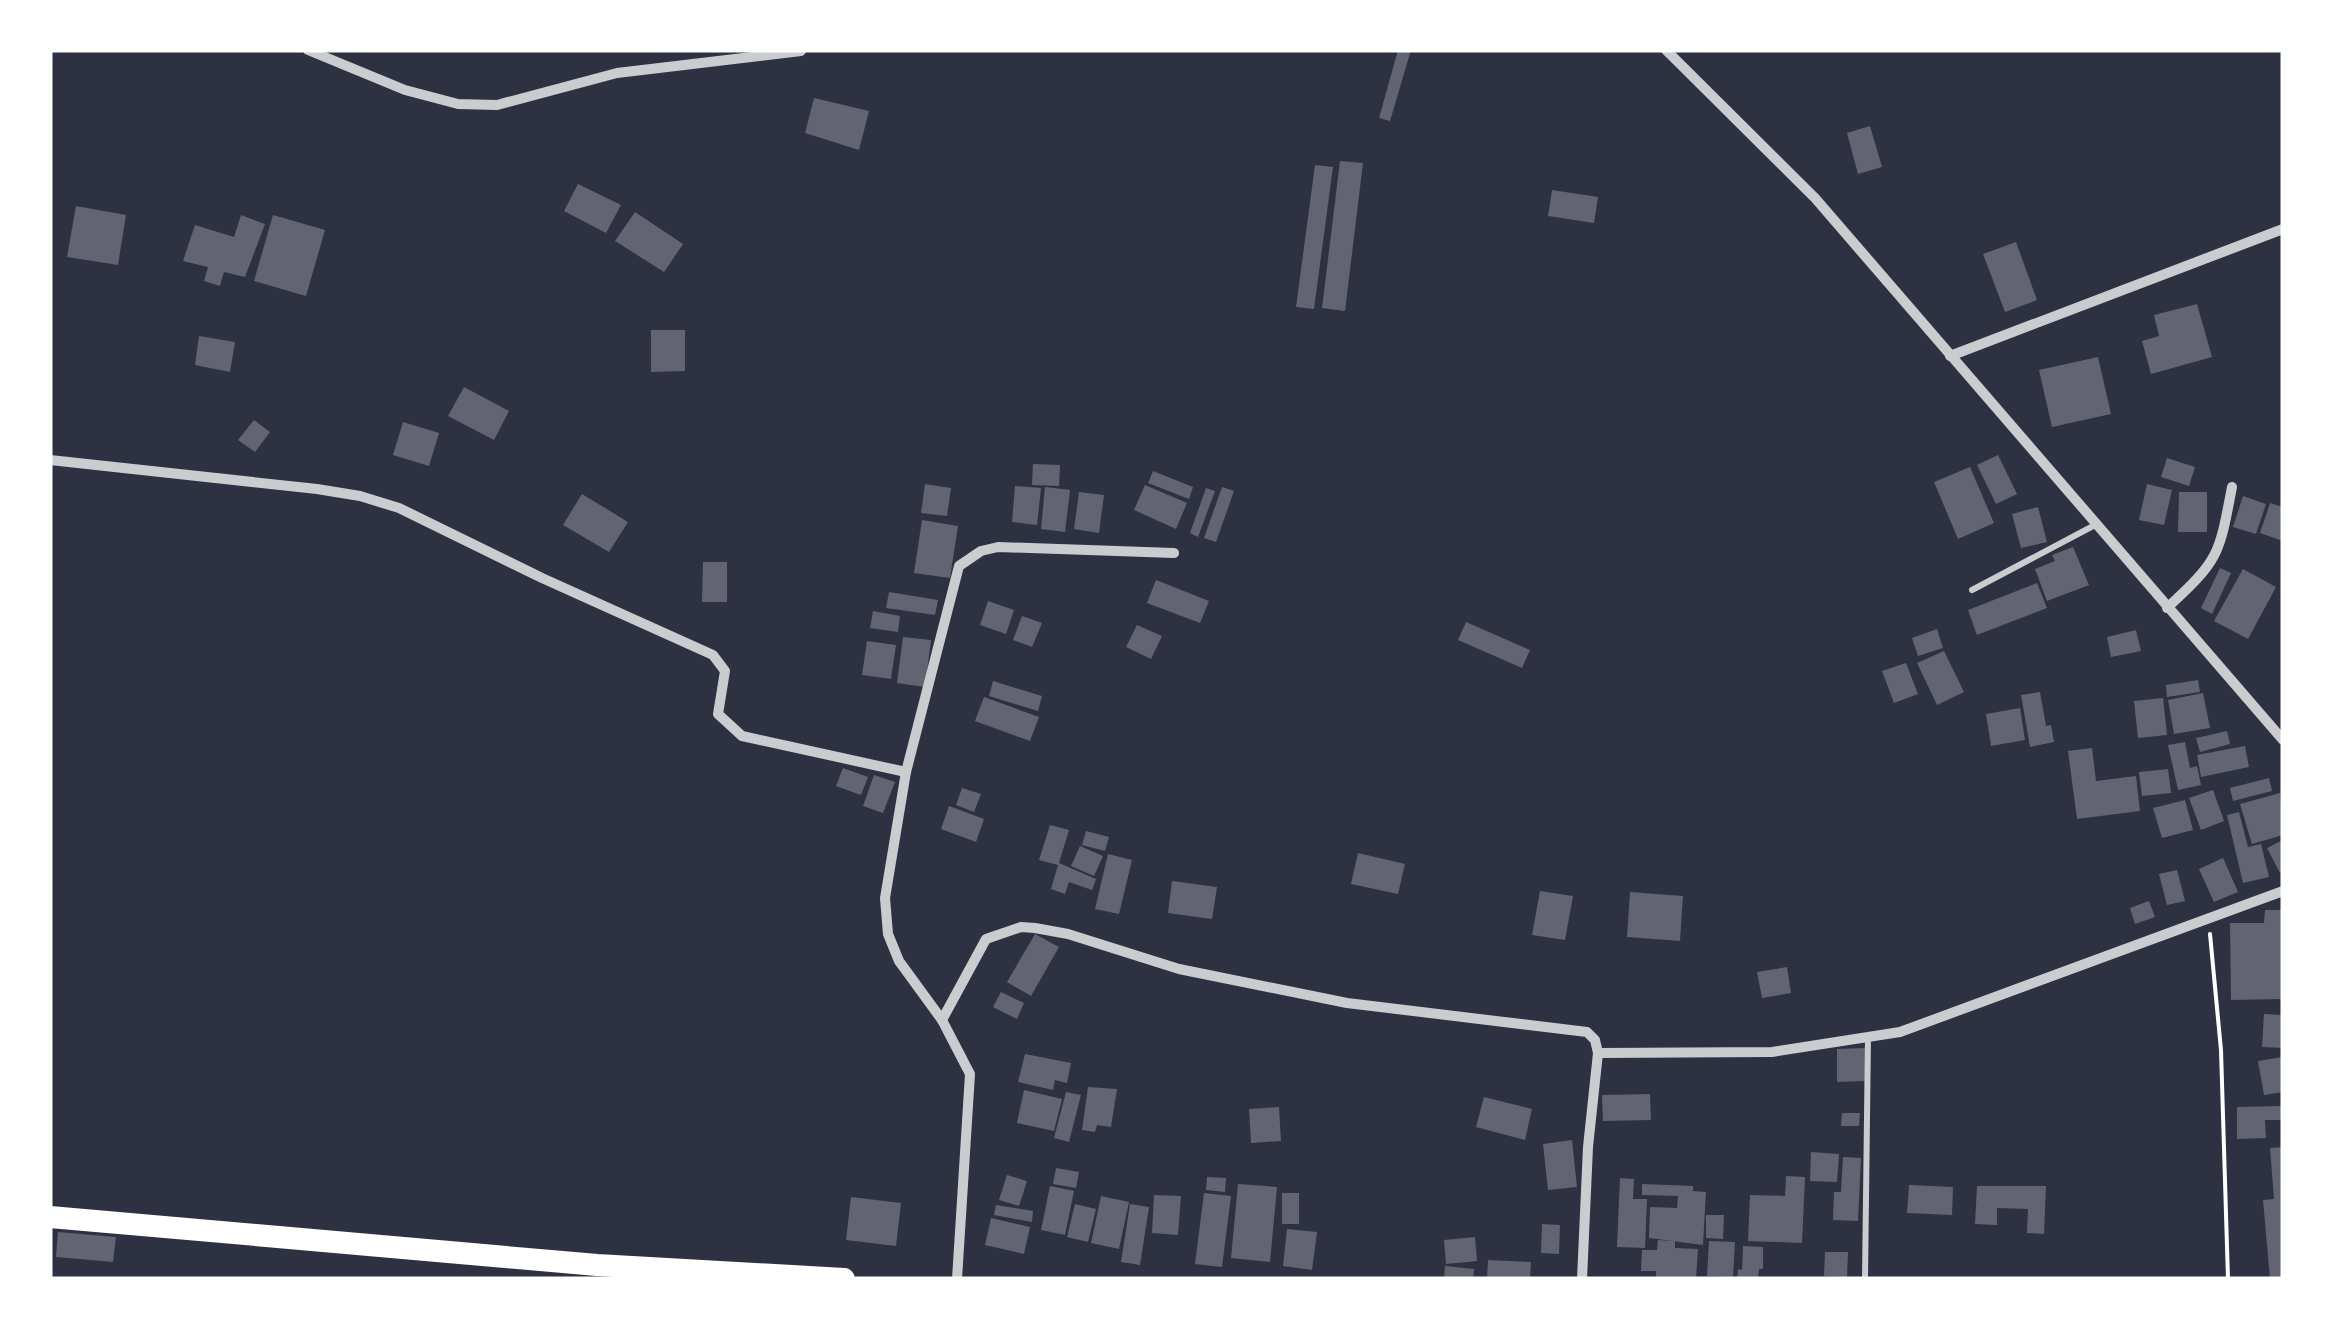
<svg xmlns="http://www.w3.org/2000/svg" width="2333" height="1329" viewBox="0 0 2333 1329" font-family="Figtree,sans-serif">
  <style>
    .building { fill: #626471 }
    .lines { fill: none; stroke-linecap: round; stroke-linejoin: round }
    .path { stroke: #fff; stroke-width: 4 }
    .service { stroke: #caccd0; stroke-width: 6 }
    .minor { stroke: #caccd0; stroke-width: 10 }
    .primary { stroke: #fff; stroke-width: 22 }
  </style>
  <rect width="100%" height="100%" fill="#2d3142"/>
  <!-- building -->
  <g class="building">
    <path d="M1398 50H1411L1390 121 1379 118Z"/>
    <path d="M814 98 869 111 859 150 805 133Z"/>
    <path d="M1870 126 1882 167 1858 174 1847 133Z"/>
    <path d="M1340 161 1363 163 1345 311 1322 308Z"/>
    <path d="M1315 165 1333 167 1314 309 1296 307Z"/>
    <path d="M578 184 621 205 606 233 564 211Z"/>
    <path d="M1552 190 1598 197 1594 223 1548 216Z"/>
    <path d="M76 206 126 215 118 265 67 257Z"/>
    <path d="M635 212 683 244 664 272 615 241Z"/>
    <path d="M241 215 265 224 245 277 224 272 220 286 204 281 208 267 183 261 195 225 234 237Z"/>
    <path d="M273 215 325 230 306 296 254 281Z"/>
    <path d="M2016 242 2037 300 2005 312 1983 254Z"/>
    <path d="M2197 304 2212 357 2151 374 2142 341 2159 336 2154 315Z"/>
    <path d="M651 330H685V371L651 372Z"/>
    <path d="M199 336 235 342 230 372 195 365Z"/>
    <path d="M2098 357 2111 414 2052 427 2039 370Z"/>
    <path d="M464 387 509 411 494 440 448 416Z"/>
    <path d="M254 420 270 432 255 452 238 440Z"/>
    <path d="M403 422 439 433 429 466 393 455Z"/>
    <path d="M1998 455 2017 494 1996 504 1977 465Z"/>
    <path d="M2167 458 2195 467 2189 486 2161 477Z"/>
    <path d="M1033 464 1060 465 1059 486 1032 485Z"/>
    <path d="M1970 467 1994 523 1958 539 1934 482Z"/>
    <path d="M1153 471 1193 487 1189 499 1148 483Z"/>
    <path d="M925 484 951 488 947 516 921 513Z"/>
    <path d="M2147 484 2172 490 2164 525 2139 520Z"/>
    <path d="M1145 485 1187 503 1176 529 1134 510Z"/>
    <path d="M1015 486 1041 488 1037 525 1012 522Z"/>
    <path d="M1045 487 1070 490 1065 532 1041 529Z"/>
    <path d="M1222 487 1234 491 1216 542 1204 538Z"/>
    <path d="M1206 488 1215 491 1198 537 1190 533Z"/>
    <path d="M1079 492 1104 495 1099 533 1074 529Z"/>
    <path d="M2179 492H2207V532H2178Z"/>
    <path d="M582 494 628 522 609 552 563 525Z"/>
    <path d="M2243 496 2266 504 2256 534 2233 527Z"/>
    <path d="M2270 503 2283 507V541L2260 533Z"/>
    <path d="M2038 507 2047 542 2021 548 2012 514Z"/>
    <path d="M922 520 958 526 950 578 914 573Z"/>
    <path d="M2073 547 2089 585 2047 601 2035 569 2055 561 2052 555Z"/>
    <path d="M703 562H727V602H702Z"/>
    <path d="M2220 568 2231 573 2212 614 2201 608Z"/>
    <path d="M2243 569 2276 587 2248 639 2214 621Z"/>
    <path d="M1156 580 1209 601 1200 623 1147 603Z"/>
    <path d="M2037 583 2047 608 1977 635 1968 610Z"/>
    <path d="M889 592 938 600 935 615 886 608Z"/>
    <path d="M988 601 1014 610 1006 634 980 625Z"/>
    <path d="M873 611 900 616 898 632 870 628Z"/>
    <path d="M1022 616 1042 623 1032 647 1013 640Z"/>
    <path d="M1466 622 1530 650 1522 668 1458 640Z"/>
    <path d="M1137 625 1162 636 1151 659 1126 647Z"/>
    <path d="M1937 629 1943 648 1918 656 1912 638Z"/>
    <path d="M2136 630 2141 651 2111 657 2107 637Z"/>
    <path d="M903 637 931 640 925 687 897 683Z"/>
    <path d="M867 641 896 645 891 679 862 675Z"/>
    <path d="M1944 651 1964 692 1937 705 1917 663Z"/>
    <path d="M1906 663 1918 694 1894 703 1882 671Z"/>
    <path d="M2198 680 2200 692 2167 697 2166 685Z"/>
    <path d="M993 681 1042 696 1038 711 989 696Z"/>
    <path d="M2040 692 2046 726 2051 725 2054 742 2030 747 2021 695Z"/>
    <path d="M2203 693 2210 728 2174 734 2168 700Z"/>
    <path d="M984 697 1039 717 1030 741 975 721Z"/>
    <path d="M2163 698 2167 735 2138 738 2134 701Z"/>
    <path d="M2020 708 2025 740 1991 746 1986 714Z"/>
    <path d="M2227 731 2230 744 2200 752 2196 738Z"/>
    <path d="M2185 742 2190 768 2197 766 2201 785 2178 790 2168 745Z"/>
    <path d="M2245 746 2249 767 2201 777 2197 755Z"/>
    <path d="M2092 748 2096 781 2136 776 2140 811 2077 819 2068 751Z"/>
    <path d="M843 768 868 777 861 795 836 786Z"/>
    <path d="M2168 769 2171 793 2142 796 2139 772Z"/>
    <path d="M874 775 895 782 883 813 863 806Z"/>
    <path d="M2269 778 2272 791 2233 801 2230 788Z"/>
    <path d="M962 788 981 794 974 812 956 805Z"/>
    <path d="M2213 790 2224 821 2201 830 2189 798Z"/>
    <path d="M2280 793 2283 835 2252 844 2240 804Z"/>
    <path d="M2185 800 2193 830 2162 838 2153 808Z"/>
    <path d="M949 806 984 819 976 842 941 829Z"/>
    <path d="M2239 812 2248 847 2261 844 2269 877 2243 883 2227 815Z"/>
    <path d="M1050 825 1069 830 1059 863 1096 879 1092 890 1069 882 1065 894 1051 889 1058 865 1039 860Z"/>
    <path d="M1086 831 1109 837 1105 851 1082 845Z"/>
    <path d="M2283 840V871L2280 873 2267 848Z"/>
    <path d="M1080 846 1103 856 1094 876 1071 866Z"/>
    <path d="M1358 853 1405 864 1398 894 1351 884Z"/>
    <path d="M1108 854 1132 860 1119 914 1095 909Z"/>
    <path d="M2223 858 2238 892 2214 902 2199 869Z"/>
    <path d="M2177 870 2185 901 2167 905 2159 874Z"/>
    <path d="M1172 881 1217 887 1212 919 1168 913Z"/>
    <path d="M1540 891 1573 896 1565 940 1532 935Z"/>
    <path d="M1630 892 1683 896 1680 941 1627 937Z"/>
    <path d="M2149 901 2155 917 2135 924 2130 908Z"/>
    <path d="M2265 910H2283V999L2231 1000 2230 923H2264Z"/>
    <path d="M1035 934 1059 947 1031 996 1007 982Z"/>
    <path d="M1787 967 1791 993 1762 998 1757 972Z"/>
    <path d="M1001 992 1024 1003 1017 1019 993 1007Z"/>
    <path d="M2264 1014 2283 1015V1048L2262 1047Z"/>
    <path d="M1865 1048V1081L1837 1082V1049Z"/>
    <path d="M1025 1054 1071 1063 1067 1083 1055 1080 1053 1090 1018 1082Z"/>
    <path d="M2283 1057V1092L2264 1095 2258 1061Z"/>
    <path d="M1088 1087 1117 1089 1111 1127 1097 1125 1095 1132 1082 1130Z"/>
    <path d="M1024 1090 1062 1099 1054 1131 1017 1123Z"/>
    <path d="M1066 1092 1081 1095 1069 1142 1054 1138Z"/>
    <path d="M1650 1094 1651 1120 1603 1121 1602 1095Z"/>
    <path d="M1484 1097 1532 1109 1525 1140 1476 1127Z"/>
    <path d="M2283 1106V1120H2265L2266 1138 2237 1139V1107Z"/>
    <path d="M1279 1107 1281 1141 1251 1143 1249 1109Z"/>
    <path d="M1842 1113H1860L1859 1126H1841Z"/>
    <path d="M1572 1140 1577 1187 1548 1190 1543 1144Z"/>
    <path d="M2283 1147V1279H2270L2263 1200 2274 1199 2270 1148Z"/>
    <path d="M1811 1152 1839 1154 1837 1182 1810 1181Z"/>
    <path d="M1843 1157 1861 1158 1858 1221 1833 1220 1834 1192H1841Z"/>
    <path d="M1056 1168 1079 1172 1076 1188 1053 1184Z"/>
    <path d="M1007 1175 1027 1181 1019 1206 999 1200Z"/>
    <path d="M1786 1176 1805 1177 1802 1243 1748 1241 1750 1195 1785 1196Z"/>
    <path d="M1207 1177 1226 1178 1225 1192 1206 1190Z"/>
    <path d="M1620 1178 1634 1179 1633 1199H1647L1645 1248 1617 1247Z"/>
    <path d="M1238 1184 1277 1187 1270 1262 1231 1258Z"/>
    <path d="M1642 1184 1693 1186V1191L1706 1192 1703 1245 1649 1238 1650 1207 1677 1208 1678 1196 1642 1195Z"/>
    <path d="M1909 1185 1953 1187 1952 1215 1907 1213Z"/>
    <path d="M1050 1186 1074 1191 1065 1235 1041 1230Z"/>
    <path d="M1977 1186H2046L2044 1234 2027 1233 2028 1209 1997 1208V1225L1975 1224Z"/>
    <path d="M1204 1193 1231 1196 1222 1267 1195 1264Z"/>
    <rect x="1282" y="1193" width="17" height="31"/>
    <path d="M1154 1195 1181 1196 1178 1235 1152 1233Z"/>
    <path d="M1101 1196 1129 1202 1119 1249 1091 1243Z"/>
    <path d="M851 1197 901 1203 896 1246 846 1240Z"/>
    <path d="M1075 1204 1096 1209 1088 1242 1067 1237Z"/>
    <path d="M1130 1204 1149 1207 1140 1265 1121 1262Z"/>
    <path d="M996 1205 1033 1211 1032 1222 994 1215Z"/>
    <path d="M1706 1215H1724L1723 1239 1706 1238Z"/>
    <path d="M991 1218 1030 1227 1024 1254 985 1245Z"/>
    <path d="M1542 1224 1560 1225 1559 1254 1541 1253Z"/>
    <path d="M1287 1229 1317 1232 1312 1270 1283 1266Z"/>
    <path d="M58 1232 116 1237 113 1262 56 1257Z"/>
    <path d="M1475 1237 1477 1261 1446 1264 1444 1240Z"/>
    <path d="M1658 1240 1675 1241V1248L1698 1249 1696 1279H1656V1271H1641L1642 1250H1657Z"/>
    <path d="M1709 1241 1735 1242 1733 1277 1707 1276Z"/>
    <path d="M1743 1246 1763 1247V1269H1759L1758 1279H1737L1738 1269 1742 1270Z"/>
    <path d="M1825 1252H1848L1847 1277 1824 1276Z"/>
    <path d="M1488 1260 1531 1262 1530 1279H1487Z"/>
    <path d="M1445 1266 1474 1269 1473 1279H1444Z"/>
  </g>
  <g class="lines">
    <!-- path -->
    <path class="path" d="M2210 934 2221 1050 2228 1279"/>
    <!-- service -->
    <g class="service">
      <path d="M1972 590 2095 525"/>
      <path d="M1865 1279 1868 1037"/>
    </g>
    <!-- minor -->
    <g class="minor">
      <path d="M308 50 405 90 458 104 497 105 617 73 801 51"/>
      <path d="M1666 50 1815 198 2283 740"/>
      <path d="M1950 356 2283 229"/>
      <path d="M50 460 317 489 360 496 399 508 542 578 713 655 725 671 718 714 742 736 906 772"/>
      <path d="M2167 608C2219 560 2219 556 2232 487"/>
      <path d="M942 1020 986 939 1021 927 1035 928 1068 934 1179 969 1347 1003 1587 1032 1595 1040 1598 1053 1588 1147 1582 1279"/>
      <path d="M1598 1053 1772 1052 1900 1032 2283 891"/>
      <path d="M957 1279 970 1074 942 1020 899 961 888 934 885 898 906 772 959 566 981 551 998 547 1174 553"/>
    </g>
    <!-- primary -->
    <path class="primary" d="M50 1217 597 1265 844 1279"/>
  </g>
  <!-- border -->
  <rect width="2333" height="1329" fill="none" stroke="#ffffff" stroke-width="105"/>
</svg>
